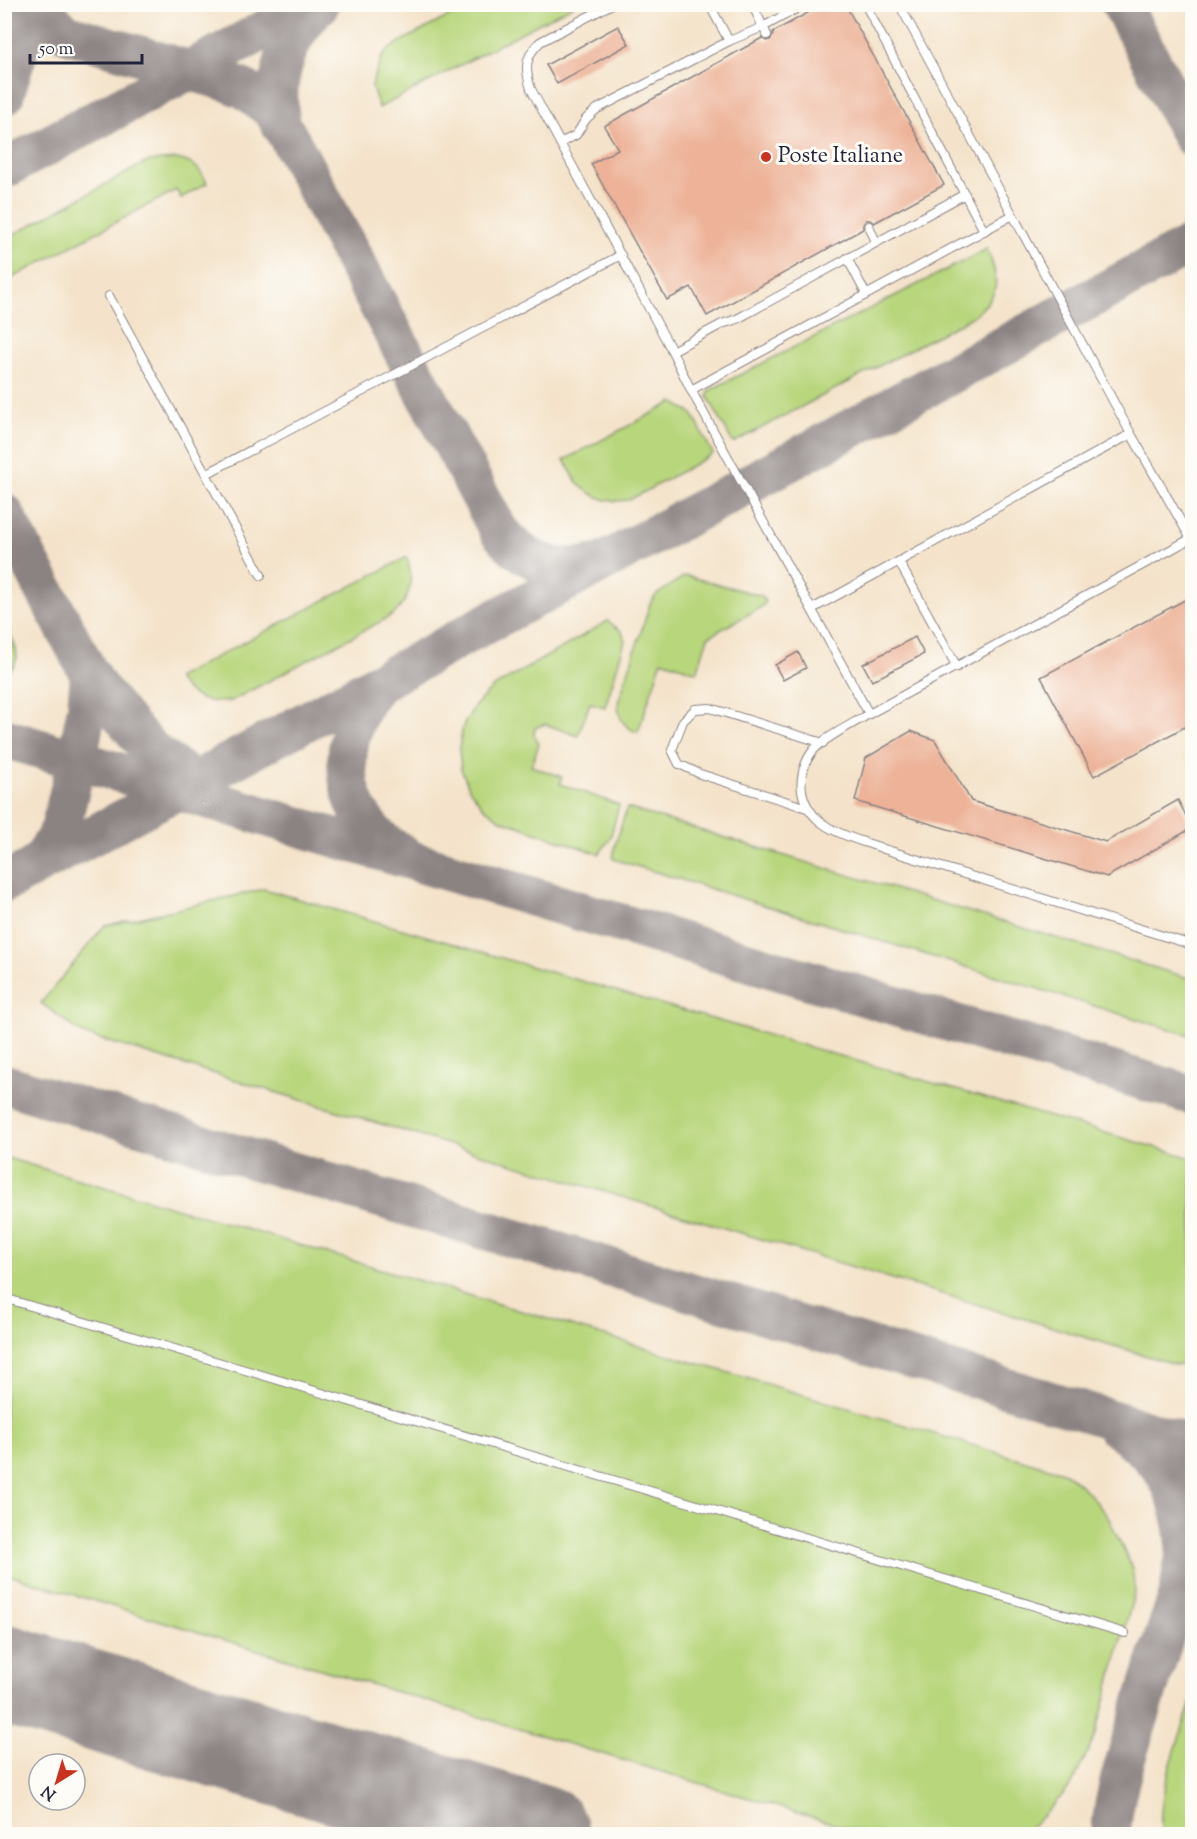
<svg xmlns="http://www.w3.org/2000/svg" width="1197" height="1839" viewBox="0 0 1197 1839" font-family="'Sorts Mill Goudy',serif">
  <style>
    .green { fill: #b8d67c; stroke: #6d7c5c; stroke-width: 1.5 }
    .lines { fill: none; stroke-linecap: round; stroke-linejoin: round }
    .taxiway { stroke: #8b8282; stroke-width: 40 }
    .runway { stroke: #8b8282; stroke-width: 100 }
    .building { fill: #edb298 }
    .lane-casing { stroke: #8b8282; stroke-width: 10 }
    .lane { stroke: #fff; stroke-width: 8 }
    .poi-dot { fill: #c8321e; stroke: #fdfcf7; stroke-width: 2 }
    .labels { text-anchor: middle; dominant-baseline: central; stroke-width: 6; stroke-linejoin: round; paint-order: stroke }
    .poi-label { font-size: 22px; fill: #22223b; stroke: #fdfcf7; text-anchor: start }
  </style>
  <rect width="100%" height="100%" fill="#fdfcf7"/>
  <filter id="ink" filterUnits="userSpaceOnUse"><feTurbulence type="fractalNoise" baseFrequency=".0167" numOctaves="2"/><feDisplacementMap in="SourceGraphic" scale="12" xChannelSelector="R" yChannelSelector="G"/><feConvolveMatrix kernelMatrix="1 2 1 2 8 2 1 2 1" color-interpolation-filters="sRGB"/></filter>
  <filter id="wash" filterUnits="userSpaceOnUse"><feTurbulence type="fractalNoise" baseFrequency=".008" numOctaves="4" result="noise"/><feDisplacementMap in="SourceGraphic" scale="24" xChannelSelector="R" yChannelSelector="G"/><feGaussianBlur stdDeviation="1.35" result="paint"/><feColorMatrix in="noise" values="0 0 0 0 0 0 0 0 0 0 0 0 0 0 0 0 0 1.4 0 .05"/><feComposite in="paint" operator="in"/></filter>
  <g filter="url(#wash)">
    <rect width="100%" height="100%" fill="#f4e3ca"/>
    <!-- green -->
    <g class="green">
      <path d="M472 4 574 5 379 108 372 87 373 80 382 57 388 50 400 42Z"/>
      <path d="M176 159C193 162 200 168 207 183L181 198 176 190 12 278 5 284V239L143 164 151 161Z"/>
      <path d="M987 249C1000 281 1001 295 972 317L733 443 708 397 709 391 712 389Z"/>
      <path d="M673 402 692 413 713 454 637 496 628 500 617 501 606 500 595 496 584 489 577 482 564 460Z"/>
      <path d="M407 557C414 581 411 598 393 615L231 701C207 704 191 699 176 678Z"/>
      <path d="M687 576 762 596 765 602 763 606 708 637 697 672 662 660 638 732C624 728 618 717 618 703L650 604 656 595 683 577Z"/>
      <path d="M608 621 622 632 625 641 605 707 590 703 578 736 545 724 535 728 534 734 539 744 531 766 562 777 560 784 619 805 610 839 599 854 501 820 483 807 470 790 461 769 459 748 463 726 474 707 492 688Z"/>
      <path d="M5 624C13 641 27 661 5 673Z"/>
      <path d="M627 808 1192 979V1036L613 859 615 845Z"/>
      <path d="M264 889 1192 1158V1365H1177L83 1034 41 1003 104 926Z"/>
      <path d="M4 1157 1066 1473 1089 1493 1108 1517 1132 1567 1135 1591 1095 1737 1071 1786 1033 1826 1017 1834H868L5 1574Z"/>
      <path d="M1192 1699V1834H1163C1153 1802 1182 1733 1192 1699Z"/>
    </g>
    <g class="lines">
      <!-- taxiway -->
      <g class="taxiway">
        <path d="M44 4C49 18 56 27 68 34L228 82 246 90 273 111 295 149 499 531C523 561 557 574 595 564"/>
        <path d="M1121 4 1192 137"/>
        <path d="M4 96 33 4"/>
        <path d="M281 125C272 80 286 37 319 6"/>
        <path d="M4 169 313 4"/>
        <path d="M4 513 93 681 139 737 155 753 201 786"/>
        <path d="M381 681C331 733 335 819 403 854"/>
        <path d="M4 738 1192 1095"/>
        <path d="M35 866 44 857 60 830 77 760 87 707 90 674"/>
        <path d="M4 883 430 655 472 631 604 562 1192 244"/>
        <path d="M4 1084 1192 1444"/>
        <path d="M1116 1427C1131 1439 1149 1451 1161 1468 1177 1490 1188 1530 1185 1557 1183 1568 1181 1579 1179 1590"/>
        <path d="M1111 1834C1113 1791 1130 1747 1143 1705 1158 1657 1172 1608 1192 1562"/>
      </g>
      <!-- runway -->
      <path class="runway" d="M4 1674 539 1834"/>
    </g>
    <g id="blocks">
      <!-- building -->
      <g class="building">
        <path d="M824 4H845L944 185 874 223 870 220H866L863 225V229L707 316 691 287 667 300 591 164 618 149 604 126 762 38 766 41 770 40 773 36V32Z"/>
        <path d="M618 26 629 44 557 84 546 65Z"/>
        <path d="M1192 596V723L1094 776 1041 677Z"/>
        <path d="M915 637 924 654 872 681 863 664Z"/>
        <path d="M798 652 806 668 783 680 775 665Z"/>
        <path d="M911 731 935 740 971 801 1106 842 1178 800 1192 828 1107 877 855 801 866 758Z"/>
      </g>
    </g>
  </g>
  <g filter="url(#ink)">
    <use href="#blocks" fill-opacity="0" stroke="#8b8282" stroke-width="1.5"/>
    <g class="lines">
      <!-- lane casing -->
      <g class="lane-casing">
        <g id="lane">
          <path d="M612 4 540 42C524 57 525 70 531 89L672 351 691 390 869 714"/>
          <path d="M709 4 729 41"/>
          <path d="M752 4 767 35"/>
          <path d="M865 4 984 231"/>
          <path d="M899 4 1131 434 1191 539"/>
          <path d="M560 143 576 135 586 119 597 109 729 41 763 27 805 4"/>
          <path d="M869 226 876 242"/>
          <path d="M847 258 866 294"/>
          <path d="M109 296 261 575"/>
          <path d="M672 351 722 324 737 319 965 194"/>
          <path d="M691 390 1011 216"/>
          <path d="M206 474 621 255"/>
          <path d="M1192 538 869 714C855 723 821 739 812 752 804 763 800 778 802 791 809 830 852 837 884 849L1192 945"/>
          <path d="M899 562 957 667"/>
          <path d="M812 609 1131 434"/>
          <path d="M807 808 700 774 679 764 672 750 683 721 695 709 710 708 823 743"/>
          <path d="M4 1298 1125 1633"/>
        </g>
      </g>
      <!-- lane -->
      <use href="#lane" class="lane"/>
    </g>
  </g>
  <!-- markers -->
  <circle class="poi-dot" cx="766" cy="157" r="6"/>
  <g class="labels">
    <!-- poi labels -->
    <g class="poi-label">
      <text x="778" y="157">Poste Italiane</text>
    </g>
  </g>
  <!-- margin -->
  <rect width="1197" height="1839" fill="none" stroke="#fdfcf7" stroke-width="24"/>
  <!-- north arrow -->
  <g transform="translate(57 1782) rotate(217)"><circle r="28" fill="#fdfcf7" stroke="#a5a5ac" stroke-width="1.5"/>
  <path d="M0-4.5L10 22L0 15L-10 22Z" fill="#c8321e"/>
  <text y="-9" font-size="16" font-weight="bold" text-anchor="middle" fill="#22223b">N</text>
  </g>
  <!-- scale -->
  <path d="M30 54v9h112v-9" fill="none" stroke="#22223b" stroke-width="3"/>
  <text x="39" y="54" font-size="18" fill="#22223b" stroke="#fdfcf7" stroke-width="4.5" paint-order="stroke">50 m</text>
</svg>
